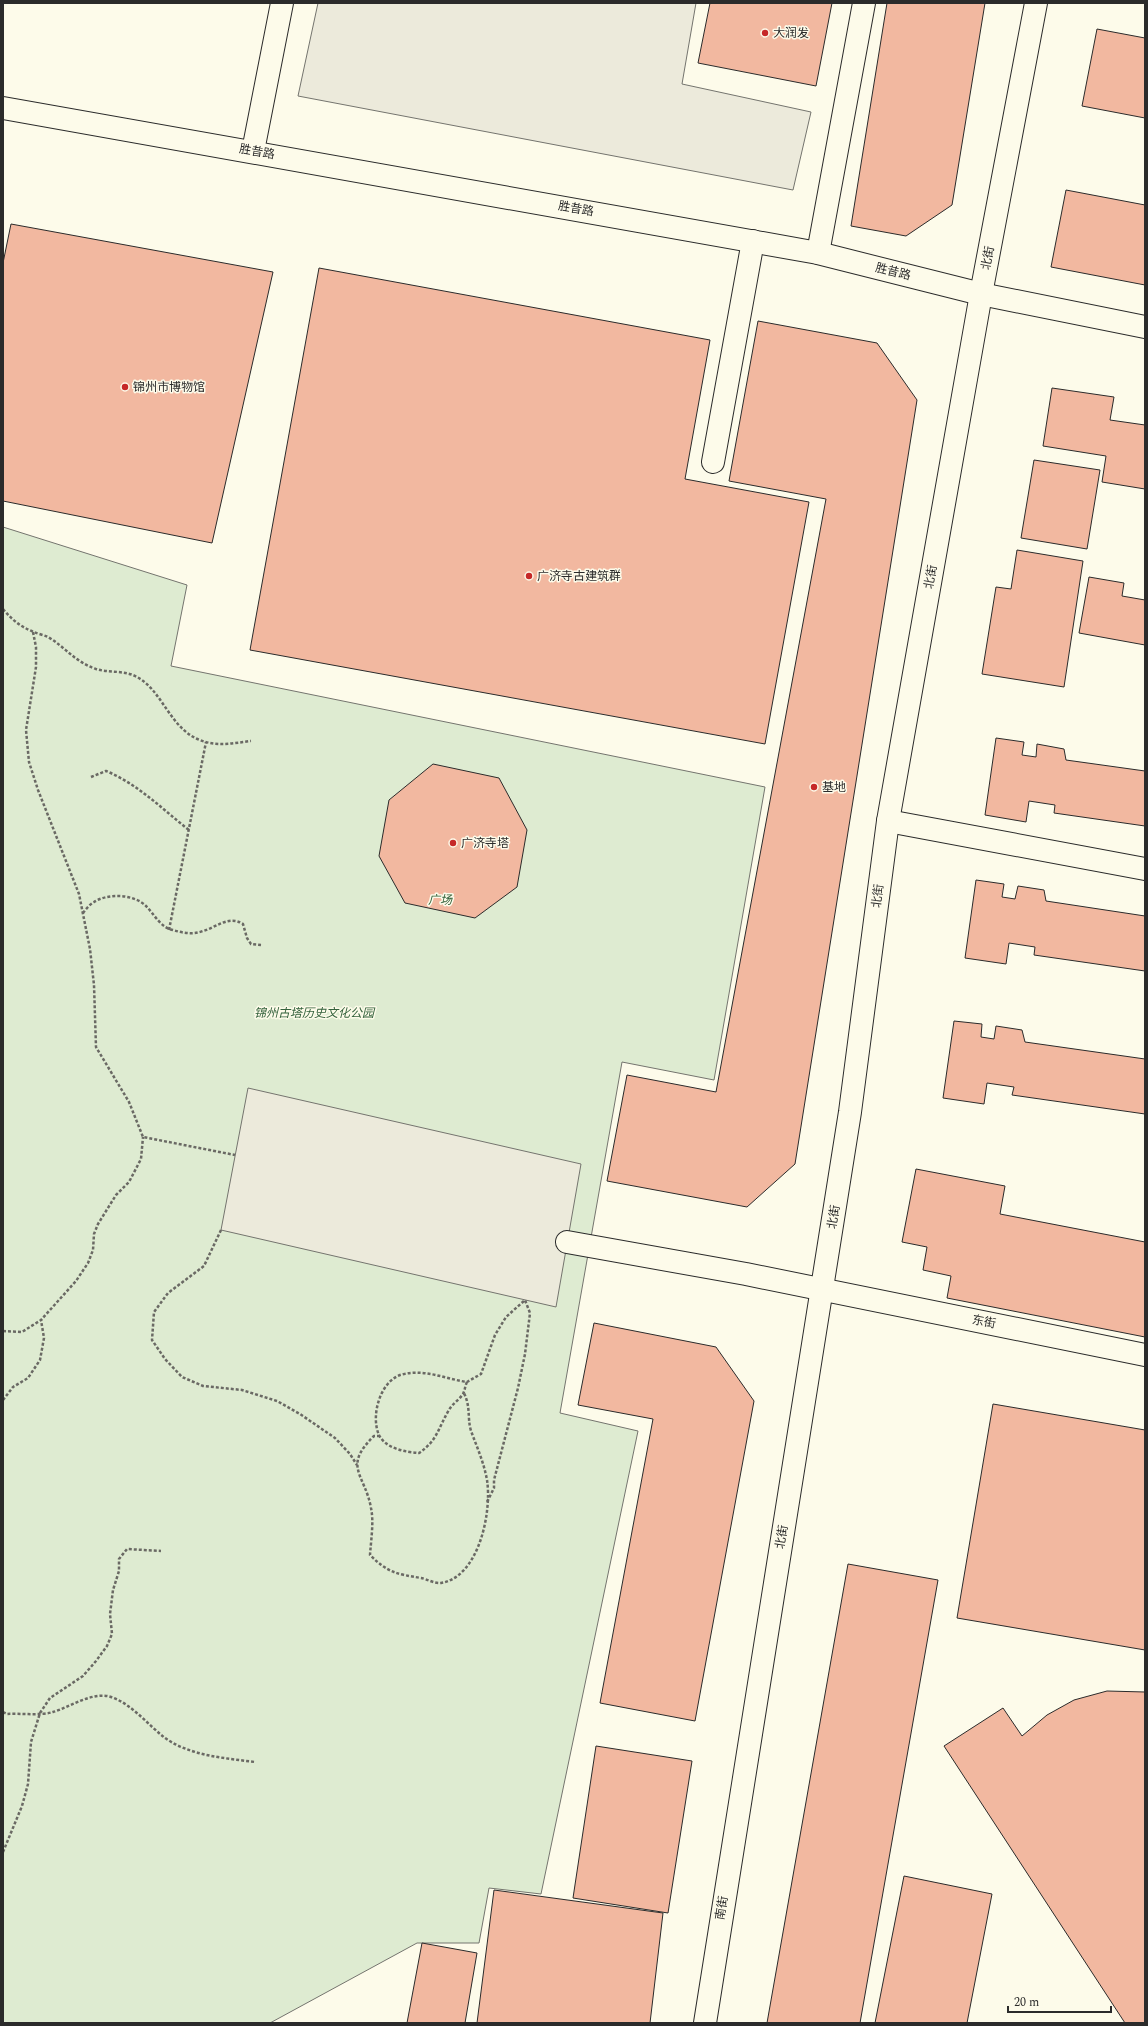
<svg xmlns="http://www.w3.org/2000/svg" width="1148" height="2026" viewBox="0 0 1148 2026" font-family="Spectral,'Noto Sans SC',serif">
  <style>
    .green { fill: #deebd1; stroke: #74746e }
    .parking { fill: #eceadb; stroke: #74746e }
    .building { fill: #f2b8a0; stroke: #2b2b2b }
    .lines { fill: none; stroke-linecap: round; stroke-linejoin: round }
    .minor-casing { stroke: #2b2b2b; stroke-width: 24 }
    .path { stroke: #6a6964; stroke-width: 2.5; stroke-dasharray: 3 2; stroke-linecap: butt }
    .minor { stroke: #fdfbea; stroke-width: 22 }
    .poi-dot { fill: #c62828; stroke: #fdfbea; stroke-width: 1.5 }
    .labels { text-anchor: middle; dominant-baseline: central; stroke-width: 3; stroke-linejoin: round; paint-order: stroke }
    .poi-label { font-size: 12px; fill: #2b2b2b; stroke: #fdfbea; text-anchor: start }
    .street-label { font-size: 12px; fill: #2b2b2b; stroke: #fdfbea }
    .park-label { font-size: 12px; font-style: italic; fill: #34623c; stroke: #fdfbea }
  </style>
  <rect width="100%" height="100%" fill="#fdfbea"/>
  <!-- green -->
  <path class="green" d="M3 527 187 585 171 666 765 787 714 1080 622 1062 560 1413 638 1431 541 1894 489 1888 479 1943H417L270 2023H3Z"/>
  <!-- parking -->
  <g class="parking">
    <path d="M318 3H696L682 84 811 112 793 190 298 96Z"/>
    <path d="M248 1088 581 1164 556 1307 221 1230Z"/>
  </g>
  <!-- building -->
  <g class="building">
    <path d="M710 3H832L816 86 698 63Z"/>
    <path d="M887 3H985L952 205 906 236 851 226Z"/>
    <path d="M1097 29 1145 38V118L1082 106Z"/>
    <path d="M1066 190 1145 205V285L1051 267Z"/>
    <path d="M11 224 273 272 212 543 3 501V263Z"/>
    <path d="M319 268 710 340 685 479 809 502 765 744 250 650Z"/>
    <path d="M758 321 877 343 917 400 795 1164 747 1207 607 1181 627 1075 716 1092 826 499 729 481Z"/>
    <path d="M1052 388 1114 397 1110 420 1145 425V489L1102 482 1106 456 1043 446Z"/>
    <path d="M1034 460 1100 470 1087 549 1021 538Z"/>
    <path d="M1017 550 1083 561 1064 687 982 674 996 587 1011 589Z"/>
    <path d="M1089 577 1124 583 1122 596 1145 600V645L1079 633Z"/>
    <path d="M996 738 1024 742 1022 755 1036 757 1037 744 1064 749 1066 760 1145 771V826L1054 813 1055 805 1029 801 1026 822 985 815Z"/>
    <path d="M433 764 499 778 527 830 517 887 475 918 405 903 379 856 389 800Z"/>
    <path d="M976 880 1004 884 1002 897 1015 899 1018 886 1044 890 1046 901 1145 916V971L1034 955 1035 947 1009 943 1006 964 965 958Z"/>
    <path d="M954 1021 982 1024 981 1037 994 1039 996 1026 1022 1030 1025 1042 1145 1059V1114L1012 1095 1014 1087 987 1083 984 1104 943 1098Z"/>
    <path d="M916 1169 1005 1186 1000 1214 1145 1242V1337L947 1298 951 1276 923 1270 927 1247 902 1242Z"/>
    <path d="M594 1323 716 1347 754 1401 695 1721 600 1703 653 1419 578 1405Z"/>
    <path d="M993 1404 1145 1430V1650L957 1618Z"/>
    <path d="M848 1564 938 1580 860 2023H767Z"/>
    <path d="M1107 1691 1145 1692V2023H1125L944 1746 1003 1708 1022 1736 1047 1715 1074 1700Z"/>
    <path d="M596 1746 692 1761 668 1913 573 1898Z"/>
    <path d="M904 1876 992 1894 967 2023H875Z"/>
    <path d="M494 1890 663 1913 650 2023H477Z"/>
    <path d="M422 1943 477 1953 465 2023H407Z"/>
  </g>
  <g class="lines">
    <!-- minor casing -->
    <g class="minor-casing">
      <g id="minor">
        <path d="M3 108 818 253 981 294 1145 327"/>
        <path d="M253 151 282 3"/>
        <path d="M818 253 864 3"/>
        <path d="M713 462 753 241"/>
        <path d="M888 821 1145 869"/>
        <path d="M567 1242 746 1274 1145 1355"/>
        <path d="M705 2023 850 1112 888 821 981 294 1036 3"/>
      </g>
    </g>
    <!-- path -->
    <g class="path">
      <path d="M3 609C12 620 21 627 34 632 38 634 44 635 48 637 65 647 75 662 96 669 109 673 125 670 137 677 163 691 170 729 200 740 217 747 234 743 251 741"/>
      <path d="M33 632 36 647V667L26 730 29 762 38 790 79 894 90 949 94 985 96 1047 129 1102 143 1137 235 1155"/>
      <path d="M91 777 106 771C138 784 162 809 189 830"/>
      <path d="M83 913C86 909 90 904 94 902 108 893 134 894 146 906 154 914 161 928 173 930 183 933 193 935 203 931 217 927 229 915 243 924L247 938 251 944 261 945"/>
      <path d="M169 930 206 742"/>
      <path d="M221 1230 204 1266 168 1293 154 1312 152 1340 165 1359 182 1377 203 1386 242 1390 277 1401 300 1414 335 1438 350 1454 357 1465"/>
      <path d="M3 1331 22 1332 41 1320 76 1281 88 1263 93 1250 94 1234 98 1224 116 1195 129 1182 141 1159 143 1137"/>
      <path d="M467 1382C465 1386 465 1390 463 1394 459 1400 452 1404 449 1410 438 1428 438 1440 419 1453 406 1452 386 1449 379 1435 370 1415 381 1378 404 1374 425 1369 446 1379 467 1382L481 1374 495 1335 506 1317 525 1300 530 1313 525 1354 518 1388 494 1480V1488L487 1502"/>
      <path d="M3 1400 13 1387 28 1378 40 1360 44 1338 41 1320"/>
      <path d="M380 1436H374C342 1467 365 1474 371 1508 374 1522 371 1540 370 1555 388 1573 397 1574 421 1578 427 1579 435 1584 441 1583 479 1577 492 1512 487 1480 484 1463 477 1447 471 1431 467 1417 471 1408 464 1393"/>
      <path d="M3 1712 7 1714C21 1713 40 1716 53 1712 70 1707 93 1691 111 1697 132 1704 148 1725 165 1738 191 1756 224 1758 255 1762"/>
      <path d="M3 1852 22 1806 28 1784 31 1742 40 1713 50 1698 83 1676 96 1661 107 1646 112 1634 110 1614 113 1590 119 1571V1559L127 1549 161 1551"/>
    </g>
    <!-- minor -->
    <use href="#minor" class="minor"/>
  </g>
  <!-- markers -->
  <g class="poi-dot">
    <circle cx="765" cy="33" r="4"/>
    <circle cx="125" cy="387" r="4"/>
    <circle cx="529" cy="576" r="4"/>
    <circle cx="814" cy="787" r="4"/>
    <circle cx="453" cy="843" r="4"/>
  </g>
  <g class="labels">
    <!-- poi labels -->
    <g class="poi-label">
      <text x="773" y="33">大润发</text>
      <text x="133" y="387">锦州市博物馆</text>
      <text x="537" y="576">广济寺古建筑群</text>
      <text x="822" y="787">基地</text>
      <text x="461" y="843">广济寺塔</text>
    </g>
    <!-- street labels -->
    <g class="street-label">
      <text transform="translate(257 152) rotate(10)">胜昔路</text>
      <text transform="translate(576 209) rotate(10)">胜昔路</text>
      <text transform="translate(988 258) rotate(-79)">北街</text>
      <text transform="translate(893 272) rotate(14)">胜昔路</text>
      <text transform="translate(931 577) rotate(-80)">北街</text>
      <text transform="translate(878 896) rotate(-83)">北街</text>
      <text transform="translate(834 1217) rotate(-81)">北街</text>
      <text transform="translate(984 1322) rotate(11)">东街</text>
      <text transform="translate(782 1537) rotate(-81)">北街</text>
      <text transform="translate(722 1908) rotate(-81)">南街</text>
    </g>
    <!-- park labels -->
    <g class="park-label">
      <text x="440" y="900">广场</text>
      <text x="314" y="1013">锦州古塔历史文化公园</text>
    </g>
  </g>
  <!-- border -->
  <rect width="1148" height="2026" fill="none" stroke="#2b2b2b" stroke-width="8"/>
  <!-- scale -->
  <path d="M1008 2006v6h103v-6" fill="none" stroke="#2b2b2b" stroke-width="2"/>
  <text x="1014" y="2006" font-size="12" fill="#2b2b2b" stroke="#fdfbea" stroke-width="3" paint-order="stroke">20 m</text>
</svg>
